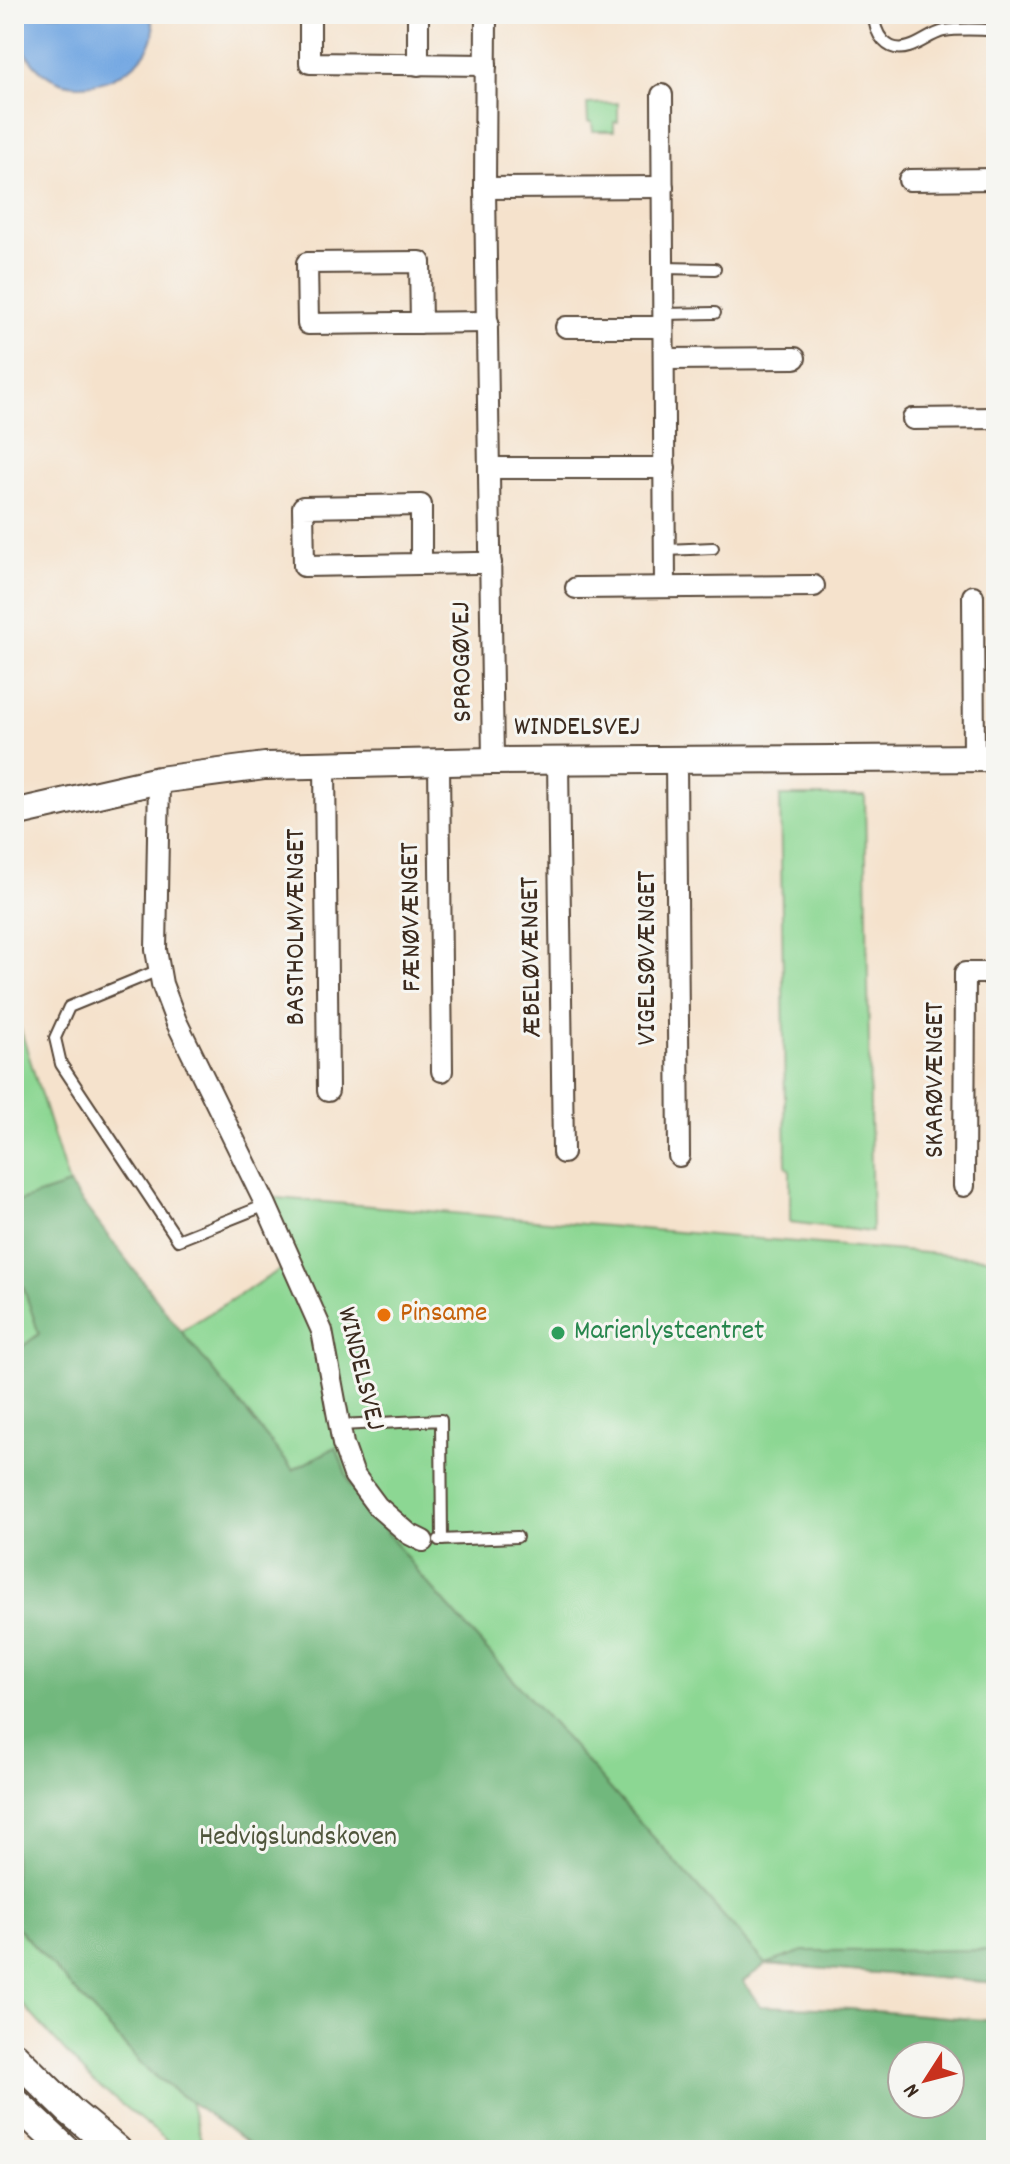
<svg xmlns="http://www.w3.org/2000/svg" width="1010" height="2164" viewBox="0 0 1010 2164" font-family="Dekko,sans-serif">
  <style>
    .green { fill: #8cd793; stroke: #648058; stroke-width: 2 }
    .forest { fill: #71b87d; stroke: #56714e; stroke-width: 2; fill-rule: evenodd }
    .water { fill: #75a8e2; stroke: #586980; stroke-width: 2 }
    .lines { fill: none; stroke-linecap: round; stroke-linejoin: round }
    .service-casing { stroke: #574638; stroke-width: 14 }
    .minor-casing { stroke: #574638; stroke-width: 24 }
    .tertiary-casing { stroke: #574638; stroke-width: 30 }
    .secondary-casing { stroke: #574638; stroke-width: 32 }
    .service { stroke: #fff; stroke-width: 10 }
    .minor { stroke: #fff; stroke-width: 20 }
    .tertiary { stroke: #fff; stroke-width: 26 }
    .secondary { stroke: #fff; stroke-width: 28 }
    .food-dot { fill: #e8710a; stroke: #f6f6f2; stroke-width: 3 }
    .leisure-dot { fill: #2e9e5b; stroke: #f6f6f2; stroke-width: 3 }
    .labels { text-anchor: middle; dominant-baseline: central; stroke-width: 6; stroke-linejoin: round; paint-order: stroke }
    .street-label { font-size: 28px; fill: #3b2a1e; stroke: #f6f6f2 }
    .food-label { font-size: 28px; fill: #c56008; stroke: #f6f6f2; text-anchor: start }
    .leisure-label { font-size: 28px; fill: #27864d; stroke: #f6f6f2; text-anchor: start }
    .park-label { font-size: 28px; fill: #4f553b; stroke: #f6f6f2 }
  </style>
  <rect width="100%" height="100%" fill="#f6f6f2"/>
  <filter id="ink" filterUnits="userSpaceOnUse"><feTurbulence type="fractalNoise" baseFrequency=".0125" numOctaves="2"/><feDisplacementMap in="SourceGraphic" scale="16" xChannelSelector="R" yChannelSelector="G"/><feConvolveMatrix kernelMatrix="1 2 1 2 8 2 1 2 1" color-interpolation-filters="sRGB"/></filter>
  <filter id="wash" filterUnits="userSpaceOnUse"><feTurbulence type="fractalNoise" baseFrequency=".006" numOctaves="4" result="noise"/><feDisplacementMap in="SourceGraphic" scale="32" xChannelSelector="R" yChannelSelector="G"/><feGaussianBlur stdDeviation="1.8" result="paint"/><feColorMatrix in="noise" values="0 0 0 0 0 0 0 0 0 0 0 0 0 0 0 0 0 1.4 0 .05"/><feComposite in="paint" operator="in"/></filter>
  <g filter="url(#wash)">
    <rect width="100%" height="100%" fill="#f5e2cc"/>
    <!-- green -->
    <g class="green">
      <path d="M618 103V122H614V131H593L592 122H588L587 104Z"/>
      <path d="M780 796H865L872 1232 790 1222V1171L786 1165Z"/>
      <path d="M17 1018 69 1185 14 1203V1019Z"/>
      <path d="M253 1196 996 1259V1983L766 1964 421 1576 350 1485 336 1447 293 1470 181 1331 286 1266Z"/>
      <path d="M14 1257 39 1334 14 1353Z"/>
      <path d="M14 1924 150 2073 190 2102 201 2139 212 2150H179L92 2081 14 1995Z"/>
    </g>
    <!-- forest -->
    <path class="forest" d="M69 1185 181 1331 293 1470 336 1447 350 1485 421 1576 766 1964 804 1951 996 1950V1983L767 1964 743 1981 760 2006 850 2009 996 2021V2150H258L150 2073 14 1924V1353L39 1334 14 1259V1203ZM902 2056H950V2104H902Z"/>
    <!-- water -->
    <path class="water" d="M24 14H147C179 51 84 119 35 65 20 49 20 36 24 14Z"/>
  </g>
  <g filter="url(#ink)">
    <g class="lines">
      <!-- service casing -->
      <g class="service-casing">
        <g id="service">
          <path d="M874 14C874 34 887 54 909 47 922 43 931 34 944 31 961 28 979 30 996 30"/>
          <path d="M663 268 715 269"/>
          <path d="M663 314 715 313"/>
          <path d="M666 550 713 548"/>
          <path d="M159 970 69 1007 55 1038 61 1064 178 1240 266 1205"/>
          <path d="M340 1425 441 1420 442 1540"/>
          <path d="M439 1540 517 1537"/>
        </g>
      </g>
      <!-- minor casing -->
      <g class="minor-casing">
        <g id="minor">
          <path d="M310 14V63L486 65"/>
          <path d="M486 14 485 188 493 761"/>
          <path d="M418 65V14"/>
          <path d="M662 95 665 587"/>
          <path d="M909 180 996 179"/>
          <path d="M485 188 663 187"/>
          <path d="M421 323 420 262 307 263 308 324 488 322"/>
          <path d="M566 327H663"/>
          <path d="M665 359 795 358"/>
          <path d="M913 419 996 418"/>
          <path d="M490 468H665"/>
          <path d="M421 564V505L303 507 304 566 476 563H491"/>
          <path d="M576 588 814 586"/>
          <path d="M973 596 974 758"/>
          <path d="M676 760 679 1156"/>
          <path d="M558 761 563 1153"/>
          <path d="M439 762 442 1071"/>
          <path d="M325 763 328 1091"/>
          <path d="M159 780 156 950 162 984 176 1021 266 1205 322 1331 343 1444 354 1475 377 1506 409 1534 423 1541"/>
          <path d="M964 1186 965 973H996"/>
        </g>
      </g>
      <!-- tertiary casing -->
      <g class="tertiary-casing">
        <path id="tertiary" d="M14 813 159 780 265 766 493 761 996 758"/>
      </g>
      <!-- secondary casing -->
      <g class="secondary-casing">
        <g id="secondary">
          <path d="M14 2056 70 2111 117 2150"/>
          <path d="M14 2101 66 2150"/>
        </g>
      </g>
      <!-- service -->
      <use href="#service" class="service"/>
      <!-- minor -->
      <use href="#minor" class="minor"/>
      <!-- tertiary -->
      <use href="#tertiary" class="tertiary"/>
      <!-- secondary -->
      <use href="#secondary" class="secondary"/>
    </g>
  </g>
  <!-- markers -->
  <circle class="food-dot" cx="384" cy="1315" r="8"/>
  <circle class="leisure-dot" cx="558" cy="1333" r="8"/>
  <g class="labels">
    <!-- street labels -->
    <g class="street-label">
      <text transform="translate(464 662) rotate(-91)">SPROGØVEJ</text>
      <text x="577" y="729">WINDELSVEJ</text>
      <text transform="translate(413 917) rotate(-91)">FÆNØVÆNGET</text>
      <text transform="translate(298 927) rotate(-90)">BASTHOLMVÆNGET</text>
      <text transform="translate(533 957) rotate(-91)">ÆBELØVÆNGET</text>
      <text transform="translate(649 958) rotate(-90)">VIGELSØVÆNGET</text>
      <text transform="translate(937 1080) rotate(-90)">SKARØVÆNGET</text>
      <text transform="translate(359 1369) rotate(76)">WINDELSVEJ</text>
    </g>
    <!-- food labels -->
    <g class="food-label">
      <text x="400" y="1315">Pinsame</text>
    </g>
    <!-- leisure labels -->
    <g class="leisure-label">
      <text x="574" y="1333">Marienlystcentret</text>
    </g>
    <!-- park labels -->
    <g class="park-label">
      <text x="298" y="1839">Hedvigslundskoven</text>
    </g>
  </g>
  <!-- margin -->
  <rect width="1010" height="2164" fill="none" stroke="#f6f6f2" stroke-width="48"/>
  <!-- north arrow -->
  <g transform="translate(926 2080) rotate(234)"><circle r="38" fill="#f6f6f2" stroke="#aba49d" stroke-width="2"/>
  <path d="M0-6L14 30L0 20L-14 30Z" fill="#c8321e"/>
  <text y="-12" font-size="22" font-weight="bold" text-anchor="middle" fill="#3b2a1e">N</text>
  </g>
</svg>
